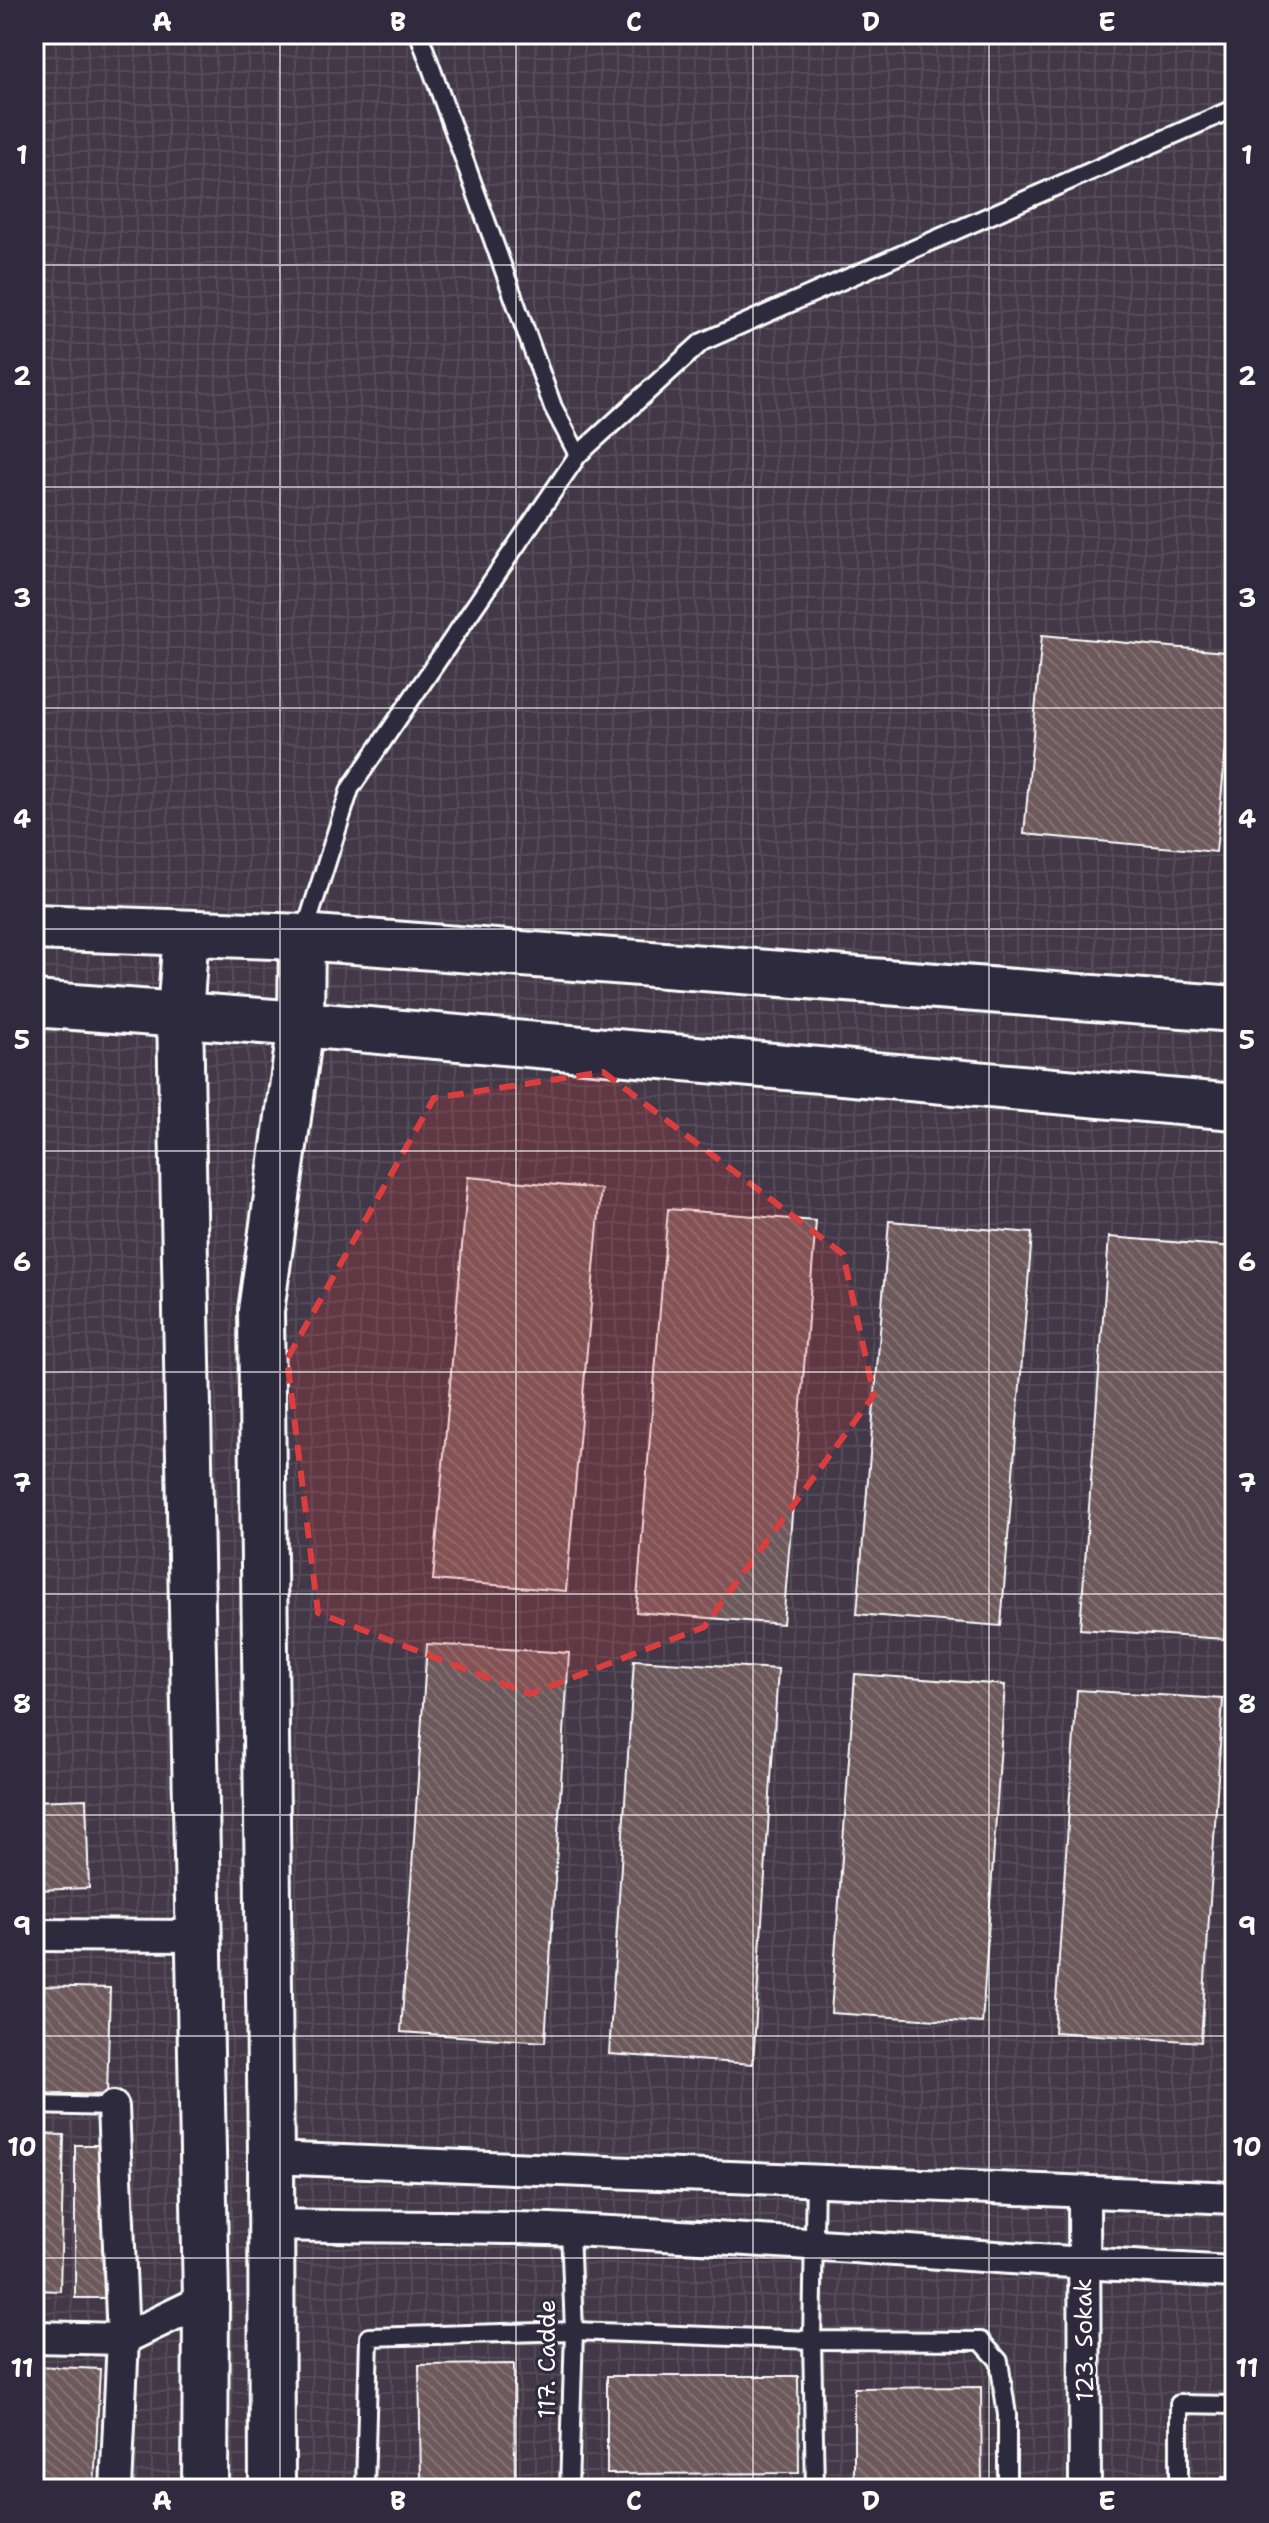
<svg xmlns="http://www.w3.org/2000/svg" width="1269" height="2523" viewBox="0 0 1269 2523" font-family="'Shantell Sans',sans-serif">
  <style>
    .industrial { fill: url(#industrial-grid) }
    .building { fill: url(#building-back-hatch); stroke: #fff; stroke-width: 2 }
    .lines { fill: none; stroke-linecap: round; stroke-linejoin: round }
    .lane-casing { stroke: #fff; stroke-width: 22 }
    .street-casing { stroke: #fff; stroke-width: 36 }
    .secondary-casing { stroke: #fff; stroke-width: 50 }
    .lane { stroke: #2f2a3d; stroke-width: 16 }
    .street { stroke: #2f2a3d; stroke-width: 30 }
    .secondary { stroke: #2f2a3d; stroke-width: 44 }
    .marked { fill: #da3e3e; fill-opacity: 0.2; stroke: #da3e3e; stroke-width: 6; stroke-dasharray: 16 10; stroke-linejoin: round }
    .grid { fill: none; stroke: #fff; stroke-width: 2; stroke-opacity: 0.55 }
    .labels { text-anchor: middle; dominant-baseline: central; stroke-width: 6; stroke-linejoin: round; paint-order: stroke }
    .street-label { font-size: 24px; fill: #fff; stroke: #2f2a3d }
    .neatline { fill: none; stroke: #fff; stroke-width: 3 }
    .grid-label { font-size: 26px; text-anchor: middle; font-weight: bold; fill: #fff }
  </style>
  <defs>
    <pattern id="industrial-grid" width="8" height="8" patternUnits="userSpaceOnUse" patternTransform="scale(2)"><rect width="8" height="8" fill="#423846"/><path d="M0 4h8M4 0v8" fill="none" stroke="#554c58"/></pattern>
    <pattern id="building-back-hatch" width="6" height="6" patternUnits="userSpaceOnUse" patternTransform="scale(2)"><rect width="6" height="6" fill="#6d595b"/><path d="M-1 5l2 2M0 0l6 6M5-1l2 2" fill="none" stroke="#837274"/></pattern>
  </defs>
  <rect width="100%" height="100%" fill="#2f2a3d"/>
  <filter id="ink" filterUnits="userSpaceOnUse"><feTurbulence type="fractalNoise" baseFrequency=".0125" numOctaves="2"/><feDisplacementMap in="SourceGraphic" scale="16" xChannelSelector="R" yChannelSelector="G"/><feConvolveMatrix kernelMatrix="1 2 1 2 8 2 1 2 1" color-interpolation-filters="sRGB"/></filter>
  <g filter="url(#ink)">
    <!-- industrial -->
    <rect class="industrial" x="34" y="34" width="1201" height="2455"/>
    <!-- building -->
    <g class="building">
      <path d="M1042 635 1235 653 1216 852 1024 834Z"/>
      <path d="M468 1177 601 1189 566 1591 433 1580Z"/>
      <path d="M668 1209 816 1221 783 1624 636 1612Z"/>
      <path d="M889 1221 1032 1233 1001 1626 857 1614Z"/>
      <path d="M1109 1237 1235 1247V1495L1224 1639 1080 1629Z"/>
      <path d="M427 1644 569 1653 545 2042 401 2032Z"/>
      <path d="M634 1660 778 1669 753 2064 609 2054Z"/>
      <path d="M855 1674 1005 1685 982 2023 831 2013Z"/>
      <path d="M1077 1690 1223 1699 1201 2042 1054 2032Z"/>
      <path d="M86 1799 89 1888 37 1890 34 1801Z"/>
      <path d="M37 1986 110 1988 107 2095 34 2093Z"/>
      <path d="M34 2134 64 2135 60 2291 34 2290Z"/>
      <rect x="75" y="2145" width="32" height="153"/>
      <path d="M514 2364 515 2480 421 2482 419 2365Z"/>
      <path d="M34 2366 100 2369 94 2489H34Z"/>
      <path d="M607 2376H798L799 2473 607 2474Z"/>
      <path d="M981 2387 982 2489H854V2388Z"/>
      <path d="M1222 2477H1235V2489H1223Z"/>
      <path d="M506 2484V2489H414V2485Z"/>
    </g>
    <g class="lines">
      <!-- lane casing -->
      <g class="lane-casing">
        <g id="lane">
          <path d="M419 34 553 407 578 455"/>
          <path d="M304 934 350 789 578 455 702 342 1235 108"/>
          <path d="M34 2105 113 2107"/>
          <path d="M815 2180 812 2340 815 2489"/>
          <path d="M365 2489 369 2337 574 2331 812 2340 981 2341 999 2361 1007 2415V2489"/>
          <path d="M569 2489 574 2331 570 2230"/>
          <path d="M1179 2489V2404L1235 2405"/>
        </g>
      </g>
      <!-- street casing -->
      <g class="street-casing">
        <g id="street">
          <path d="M34 1935 197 1936"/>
          <path d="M113 2107 123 2339 116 2489"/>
          <path d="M271 2158 1235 2198"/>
          <path d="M1084 2192 1085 2489"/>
          <path d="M270 2225C363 2227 457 2226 550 2229 779 2239 1006 2260 1235 2272"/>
          <path d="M34 2337 123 2339 206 2299"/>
        </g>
      </g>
      <!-- secondary casing -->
      <g class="secondary-casing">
        <g id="secondary">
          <path d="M34 927 302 937 1235 1009"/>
          <path d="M186 933 180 1014 206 2299 205 2489"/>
          <path d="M34 1004 301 1024 1235 1107"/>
          <path d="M272 2489 271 2158 261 1311 301 1024 302 937"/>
        </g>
      </g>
      <!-- lane -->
      <use href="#lane" class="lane"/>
      <!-- street -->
      <use href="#street" class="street"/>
      <!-- secondary -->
      <use href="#secondary" class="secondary"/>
    </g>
  </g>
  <!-- marked area -->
  <path class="marked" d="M603 1072 843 1254 874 1395 704 1627 530 1694 318 1613 287 1359 434 1098Z"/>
  <!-- grid -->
  <path class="grid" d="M280 34V2489M516 34V2489M753 34V2489M989 34V2489M34 265H1235M34 487H1235M34 708H1235M34 929H1235M34 1151H1235M34 1372H1235M34 1594H1235M34 1815H1235M34 2036H1235M34 2258H1235"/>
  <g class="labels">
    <!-- street labels -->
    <g class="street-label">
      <text transform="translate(1084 2340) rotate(-91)">123. Sokak</text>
      <text transform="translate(547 2359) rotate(-90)">117. Cadde</text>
    </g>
  </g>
  <!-- margin -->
  <rect width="1269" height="2523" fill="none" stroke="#2f2a3d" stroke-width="88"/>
  <rect x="44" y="44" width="1181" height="2435" class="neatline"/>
  <g class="grid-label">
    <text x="162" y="31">A</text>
    <text x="398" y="31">B</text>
    <text x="634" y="31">C</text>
    <text x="871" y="31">D</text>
    <text x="1107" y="31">E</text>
    <text x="22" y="164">1</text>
    <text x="1247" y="164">1</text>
    <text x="22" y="385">2</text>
    <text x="1247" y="385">2</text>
    <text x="22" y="607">3</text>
    <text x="1247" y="607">3</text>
    <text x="22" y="828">4</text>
    <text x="1247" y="828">4</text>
    <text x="22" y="1049">5</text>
    <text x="1247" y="1049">5</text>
    <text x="22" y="1271">6</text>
    <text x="1247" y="1271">6</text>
    <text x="22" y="1492">7</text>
    <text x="1247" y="1492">7</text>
    <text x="22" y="1713">8</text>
    <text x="1247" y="1713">8</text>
    <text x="22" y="1935">9</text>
    <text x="1247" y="1935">9</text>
    <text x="22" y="2156">10</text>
    <text x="1247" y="2156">10</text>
    <text x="22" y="2377">11</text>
    <text x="1247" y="2377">11</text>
    <text x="162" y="2510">A</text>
    <text x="398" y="2510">B</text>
    <text x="634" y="2510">C</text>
    <text x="871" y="2510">D</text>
    <text x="1107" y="2510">E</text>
  </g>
</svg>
